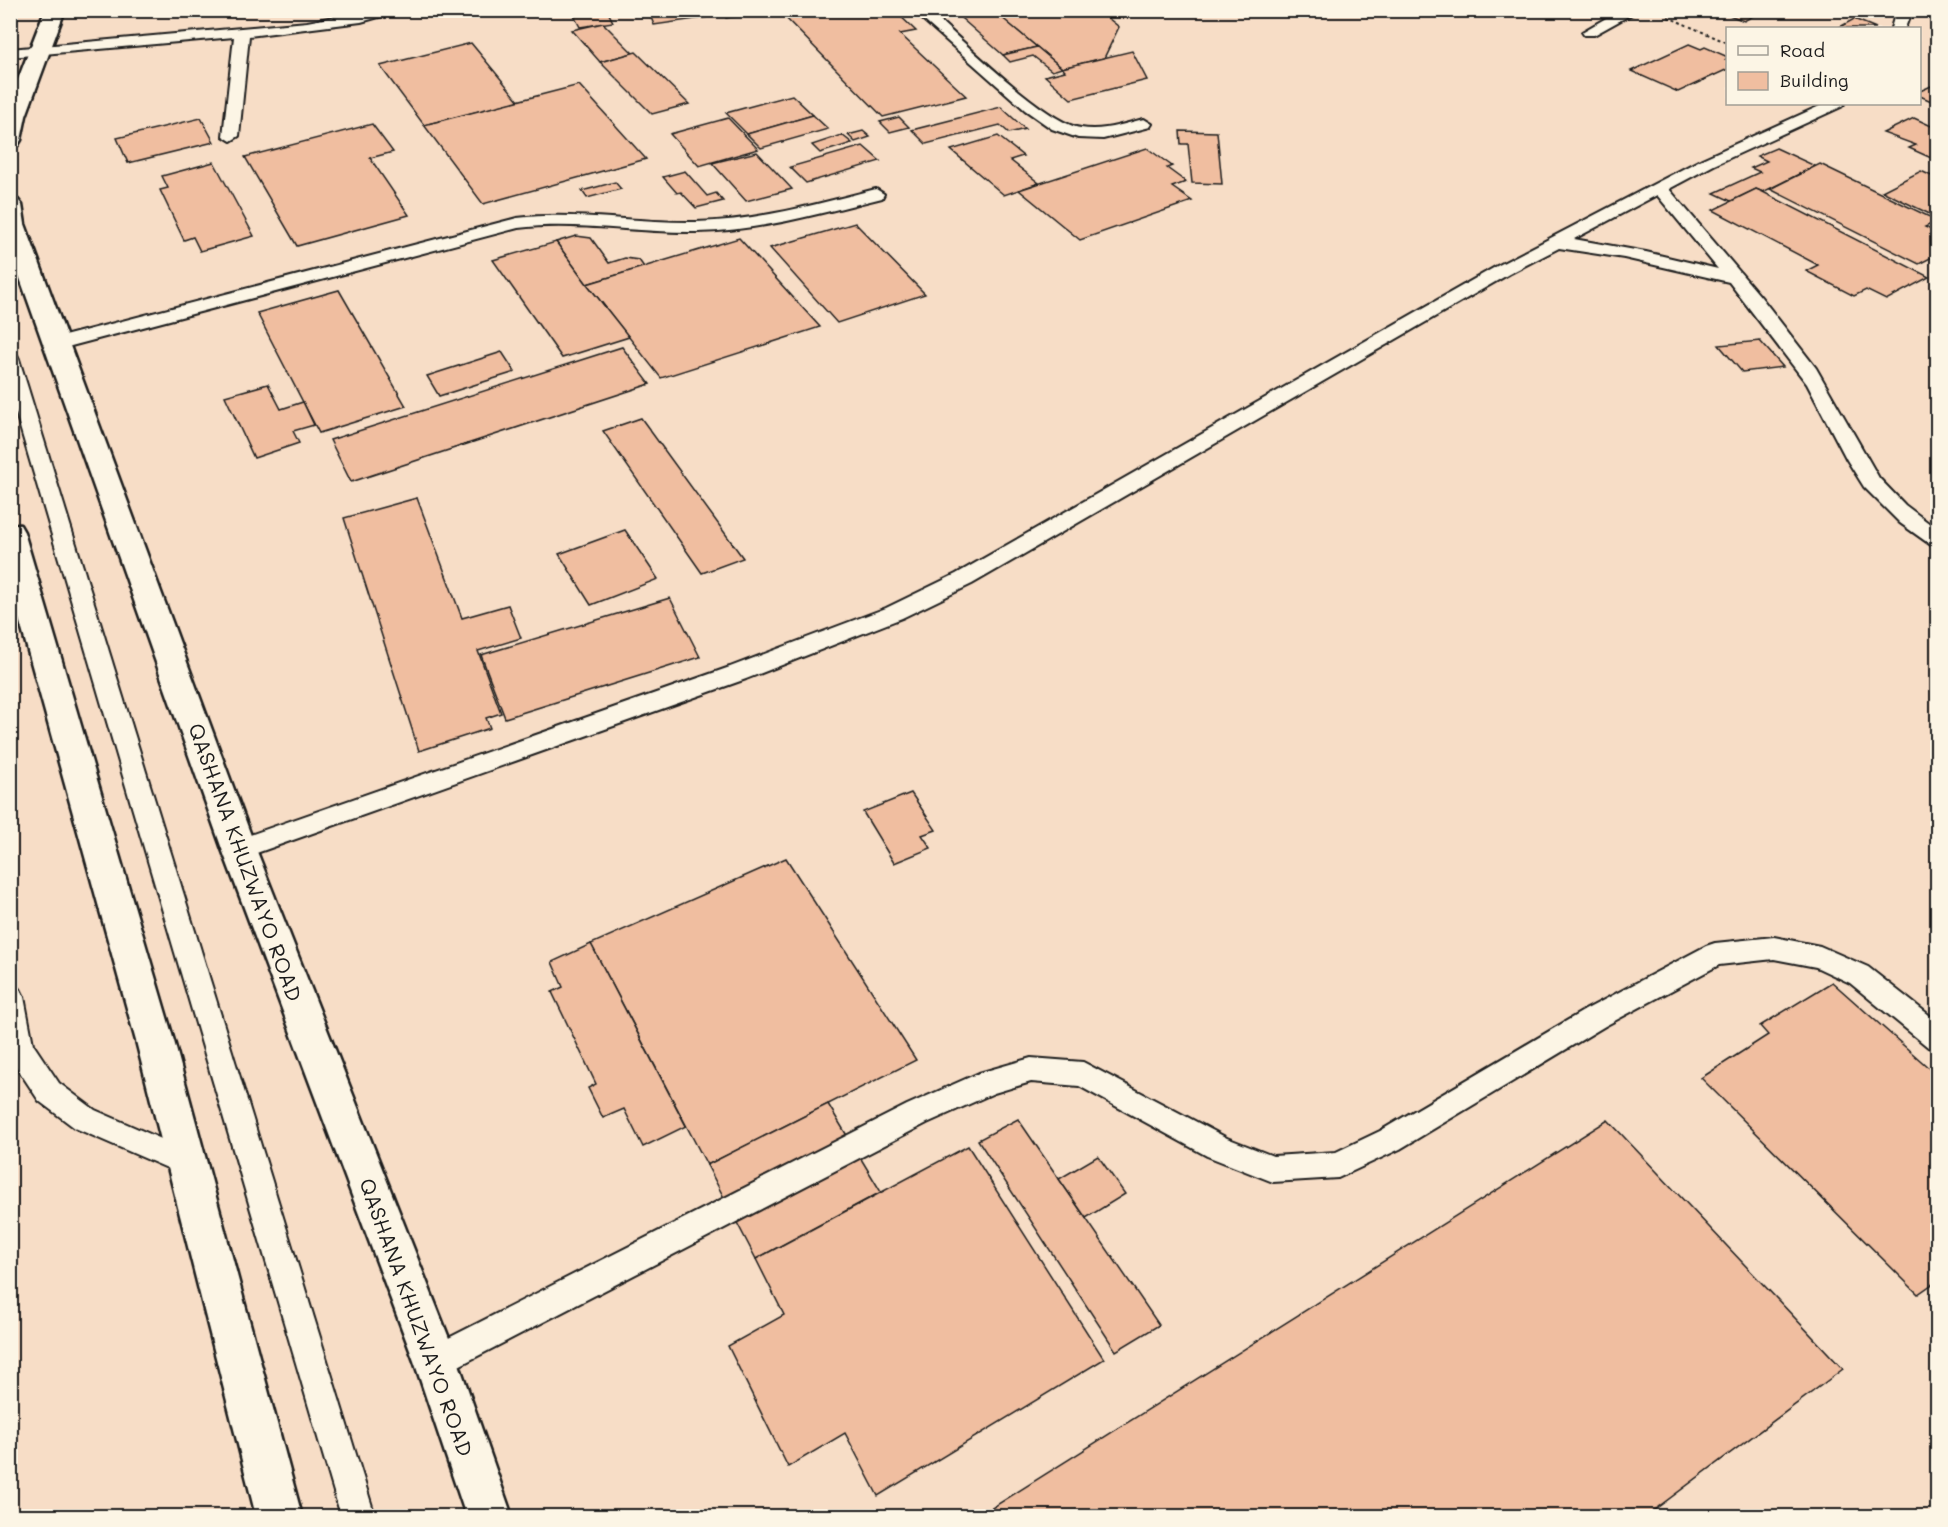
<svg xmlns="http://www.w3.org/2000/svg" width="1948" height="1527" viewBox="0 0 1948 1527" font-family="Mali,sans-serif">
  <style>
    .built { fill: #f7ddc6; fill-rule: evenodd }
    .building { fill: #f0bea0; stroke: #1c1c1c; stroke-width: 1.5 }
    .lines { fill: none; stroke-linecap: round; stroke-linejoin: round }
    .service-casing { stroke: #1c1c1c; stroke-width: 4 }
    .secondary-casing { stroke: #1c1c1c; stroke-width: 5 }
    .path { stroke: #1c1c1c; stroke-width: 2; stroke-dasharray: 3 3; stroke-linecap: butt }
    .service { fill: #fcf5e5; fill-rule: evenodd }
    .secondary { fill: #fcf5e5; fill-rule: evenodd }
    .labels { text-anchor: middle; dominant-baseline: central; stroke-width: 5; stroke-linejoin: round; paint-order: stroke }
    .street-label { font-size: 21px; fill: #1c1c1c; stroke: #fcf5e5 }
  </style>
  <rect width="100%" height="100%" fill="#faead7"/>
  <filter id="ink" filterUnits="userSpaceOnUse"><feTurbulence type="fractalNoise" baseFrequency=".0167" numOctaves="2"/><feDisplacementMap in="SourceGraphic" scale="12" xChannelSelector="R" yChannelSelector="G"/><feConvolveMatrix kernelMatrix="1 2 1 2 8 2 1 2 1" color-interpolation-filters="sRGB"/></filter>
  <g filter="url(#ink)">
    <!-- built -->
    <path class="built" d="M10 11H1937V1516H11ZM1728 28H1920V104H1728Z"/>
    <!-- building -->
    <g class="building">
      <path d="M595 10H607L613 22 580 27 573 14Z"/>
      <path d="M648 10H721L724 15 654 25Z"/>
      <path d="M721 10H742L745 15 726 18Z"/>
      <path d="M778 10H894L916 31 900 34 966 96 883 117Z"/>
      <path d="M962 10H994L1037 47 1003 55 954 12Z"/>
      <path d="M1025 10H1098L1119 27 1104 58 1062 68 1000 16Z"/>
      <path d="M1717 10H1764L1744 21Z"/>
      <path d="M1854 19 1876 28H1838Z"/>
      <path d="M603 23 633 53 600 62 572 30Z"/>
      <path d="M471 43 519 101 424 125 380 66Z"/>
      <path d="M1689 44 1701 49 1705 47 1728 57 1725 60 1728 61V69L1678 92 1631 71Z"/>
      <path d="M1037 47 1062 68 1052 71 1033 56 1010 62 1003 55Z"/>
      <path d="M1132 51 1147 80 1071 99 1045 76 1065 71 1062 68Z"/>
      <path d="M636 52 689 104 652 114 600 62Z"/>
      <path d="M1938 83V104L1920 96V91Z"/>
      <path d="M579 85 646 159 483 204 424 125Z"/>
      <path d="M792 95 813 115 747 134 726 113Z"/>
      <path d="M1001 107 1025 129 1009 133 1000 125 926 144 912 130Z"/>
      <path d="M813 115 828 129 761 148 747 134Z"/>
      <path d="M899 117 909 127 890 132 880 122Z"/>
      <path d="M201 118 214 142 128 163 117 138Z"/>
      <path d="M728 118 758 149 699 166 670 134Z"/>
      <path d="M1914 118 1938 129V161L1909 148 1916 145 1883 133Z"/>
      <path d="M372 124 393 152 370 158 409 215 297 246 245 157Z"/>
      <path d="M863 131 870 137 855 142 848 135Z"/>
      <path d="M1180 131 1217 132 1222 184 1192 183 1188 144H1181Z"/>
      <path d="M842 135 852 143 820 153 812 145Z"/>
      <path d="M998 136 1023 156 1010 160 1039 183 1004 195 951 150Z"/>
      <path d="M863 146 880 161 806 183 790 167Z"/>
      <path d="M1147 148 1172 166 1167 168 1186 182 1172 187 1192 201 1080 240 1019 190Z"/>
      <path d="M1776 148 1815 166 1763 192 1756 189 1731 201 1714 193 1760 172 1751 168 1767 161 1757 156Z"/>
      <path d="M757 152 792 189 746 201 712 163Z"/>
      <path d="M214 162 254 236 200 251 193 237 184 240 160 190 168 188 162 176Z"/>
      <path d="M1820 164 1938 221 1925 227 1938 233V254L1919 264 1770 189Z"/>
      <path d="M685 171 707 196 716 193 723 201 696 208 681 192 677 193 663 177Z"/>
      <path d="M1921 171 1938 179V218L1882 191Z"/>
      <path d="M615 182 621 189 587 198 582 191Z"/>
      <path d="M1756 189 1763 192 1929 277 1886 300 1866 290 1854 296 1806 271 1818 265 1713 210Z"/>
      <path d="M855 223 925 294 837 323 770 248Z"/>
      <path d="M576 236 591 238 609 263 625 258 639 260 644 267 587 284 556 242Z"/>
      <path d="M739 238 820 327 661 378 587 284Z"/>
      <path d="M556 242 587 284 629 337 562 358 493 260Z"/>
      <path d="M339 290 406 406 319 433 257 313Z"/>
      <path d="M1760 341 1783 367 1742 372 1719 345Z"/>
      <path d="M622 347 650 384 351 482 330 440Z"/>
      <path d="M502 352 515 372 439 396 427 376Z"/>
      <path d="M268 384 281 409 303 402 314 425 293 431 299 443 254 458 225 396Z"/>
      <path d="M641 418 743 558 702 573 603 431Z"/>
      <path d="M417 498 462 618 508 605 521 638 478 651 501 713 486 718 490 728 419 751 344 518Z"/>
      <path d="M625 530 658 579 591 605 559 554Z"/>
      <path d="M670 598 700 657 505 718 481 655Z"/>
      <path d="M911 793 936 830 922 835 931 848 894 863 863 812Z"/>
      <path d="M786 858 916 1060 707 1165 591 944Z"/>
      <path d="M591 944 686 1126 643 1147 624 1109 603 1118 588 1088 596 1084 552 992 563 987 552 962Z"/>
      <path d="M1832 982 1938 1076V1280L1918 1294 1701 1078 1768 1035 1760 1026Z"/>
      <path d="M828 1104 881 1192 756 1259 707 1165Z"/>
      <path d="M1018 1119 1159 1325 1116 1351 978 1140Z"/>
      <path d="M1608 1120 1843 1369 1646 1516H979Z"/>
      <path d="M968 1146 1104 1359 878 1496 845 1433 788 1467 728 1346 784 1315 756 1259Z"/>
      <path d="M1098 1156 1125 1194 1086 1218 1059 1179Z"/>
    </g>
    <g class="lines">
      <!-- service casing -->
      <g class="service-casing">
        <g id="service">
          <path d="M10 10H18L10 15Z"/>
          <path d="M371 10H395L393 13 361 22 249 36 239 136 231 141 223 136 234 37 10 57V49L307 22Z"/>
          <path d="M912 10H928C959 37 1045 123 1081 128 1102 132 1123 124 1144 119L1152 124 1150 127 1103 139 1078 138 1052 129 1025 110Z"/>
          <path d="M1620 10H1639L1594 35H1584L1582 32Z"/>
          <path d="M1903 10H1920L1908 20 1905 28H1891L1894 18Z"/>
          <path d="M1824 104H1844L1841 107 1714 165 1669 189 1761 297 1816 368 1879 478 1905 505 1938 530V547L1931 545 1900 523 1864 487 1847 460 1807 384 1729 282 1624 258 1559 248 1509 274 972 584 902 618 746 679 248 856 239 859 230 856 226 849 230 842 730 667 886 608 956 574 1497 266 1702 159ZM1657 195 1718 269 1646 252 1574 239Z"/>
          <path d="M876 189 884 194 882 198C821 213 760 231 697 232 637 233 578 221 518 228L56 350 49 348 47 344 49 340 517 218C577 211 636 223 696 222 757 221 817 204 876 189Z"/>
          <path d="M10 353 17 355 19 359 375 1516H341L10 393Z"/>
          <path d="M1774 937 1820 946 1868 967 1938 1022V1051L1928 1047 1850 983 1816 967 1774 959 1719 965 1605 1026 1400 1149 1338 1178 1273 1182 1207 1156 1079 1086 1031 1082 994 1093 927 1123 447 1372 436 1377 425 1372 420 1361 425 1350 907 1105 979 1073 1031 1058 1083 1062 1227 1138 1273 1156 1336 1152 1380 1131 1585 1010 1706 946 1715 943Z"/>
          <path d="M10 986 20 989 24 997 33 1044 59 1083 95 1110 198 1155 203 1164 198 1173 188 1177 75 1128 39 1101 10 1057Z"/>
        </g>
      </g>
      <!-- secondary casing -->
      <g class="secondary-casing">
        <g id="secondary">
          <path d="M45 10H65L26 116 21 140 18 145 10 146V100Z"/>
          <path d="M10 198 18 200 22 205 25 224 256 849 458 1361 512 1516H466L414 1361 222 849 10 250Z"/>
          <path d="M10 523 20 525 24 532 174 1041 302 1516H256L136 1041 10 586Z"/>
        </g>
      </g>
      <!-- path -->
      <path class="path" d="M1668 17 1728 43"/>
      <!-- service -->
      <use href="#service" class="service"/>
      <!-- secondary -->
      <use href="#secondary" class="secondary"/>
    </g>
  </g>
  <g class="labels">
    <!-- street labels -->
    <g class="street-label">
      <text transform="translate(246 862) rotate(70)">QASHANA KHUZWAYO ROAD</text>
      <text transform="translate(417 1317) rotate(70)">QASHANA KHUZWAYO ROAD</text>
    </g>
  </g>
  <!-- margin -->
  <rect width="1948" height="1527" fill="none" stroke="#fcf5e5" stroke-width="36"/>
  <rect x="18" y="18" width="1912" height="1491" fill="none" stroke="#1c1c1c" stroke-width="2" filter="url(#ink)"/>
  <!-- legend -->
  <rect x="1726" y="27" width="195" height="78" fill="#fcf5e5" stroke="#a29e95" stroke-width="1.5"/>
  <rect x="1738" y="46" width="30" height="9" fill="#fcf5e5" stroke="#a29e95" stroke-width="1.5"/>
  <text x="1780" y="57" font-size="18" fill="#1c1c1c">Road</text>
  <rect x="1738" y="72" width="30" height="18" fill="#f0bea0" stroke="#a29e95" stroke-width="1.5"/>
  <text x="1780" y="87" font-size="18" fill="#1c1c1c">Building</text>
</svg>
